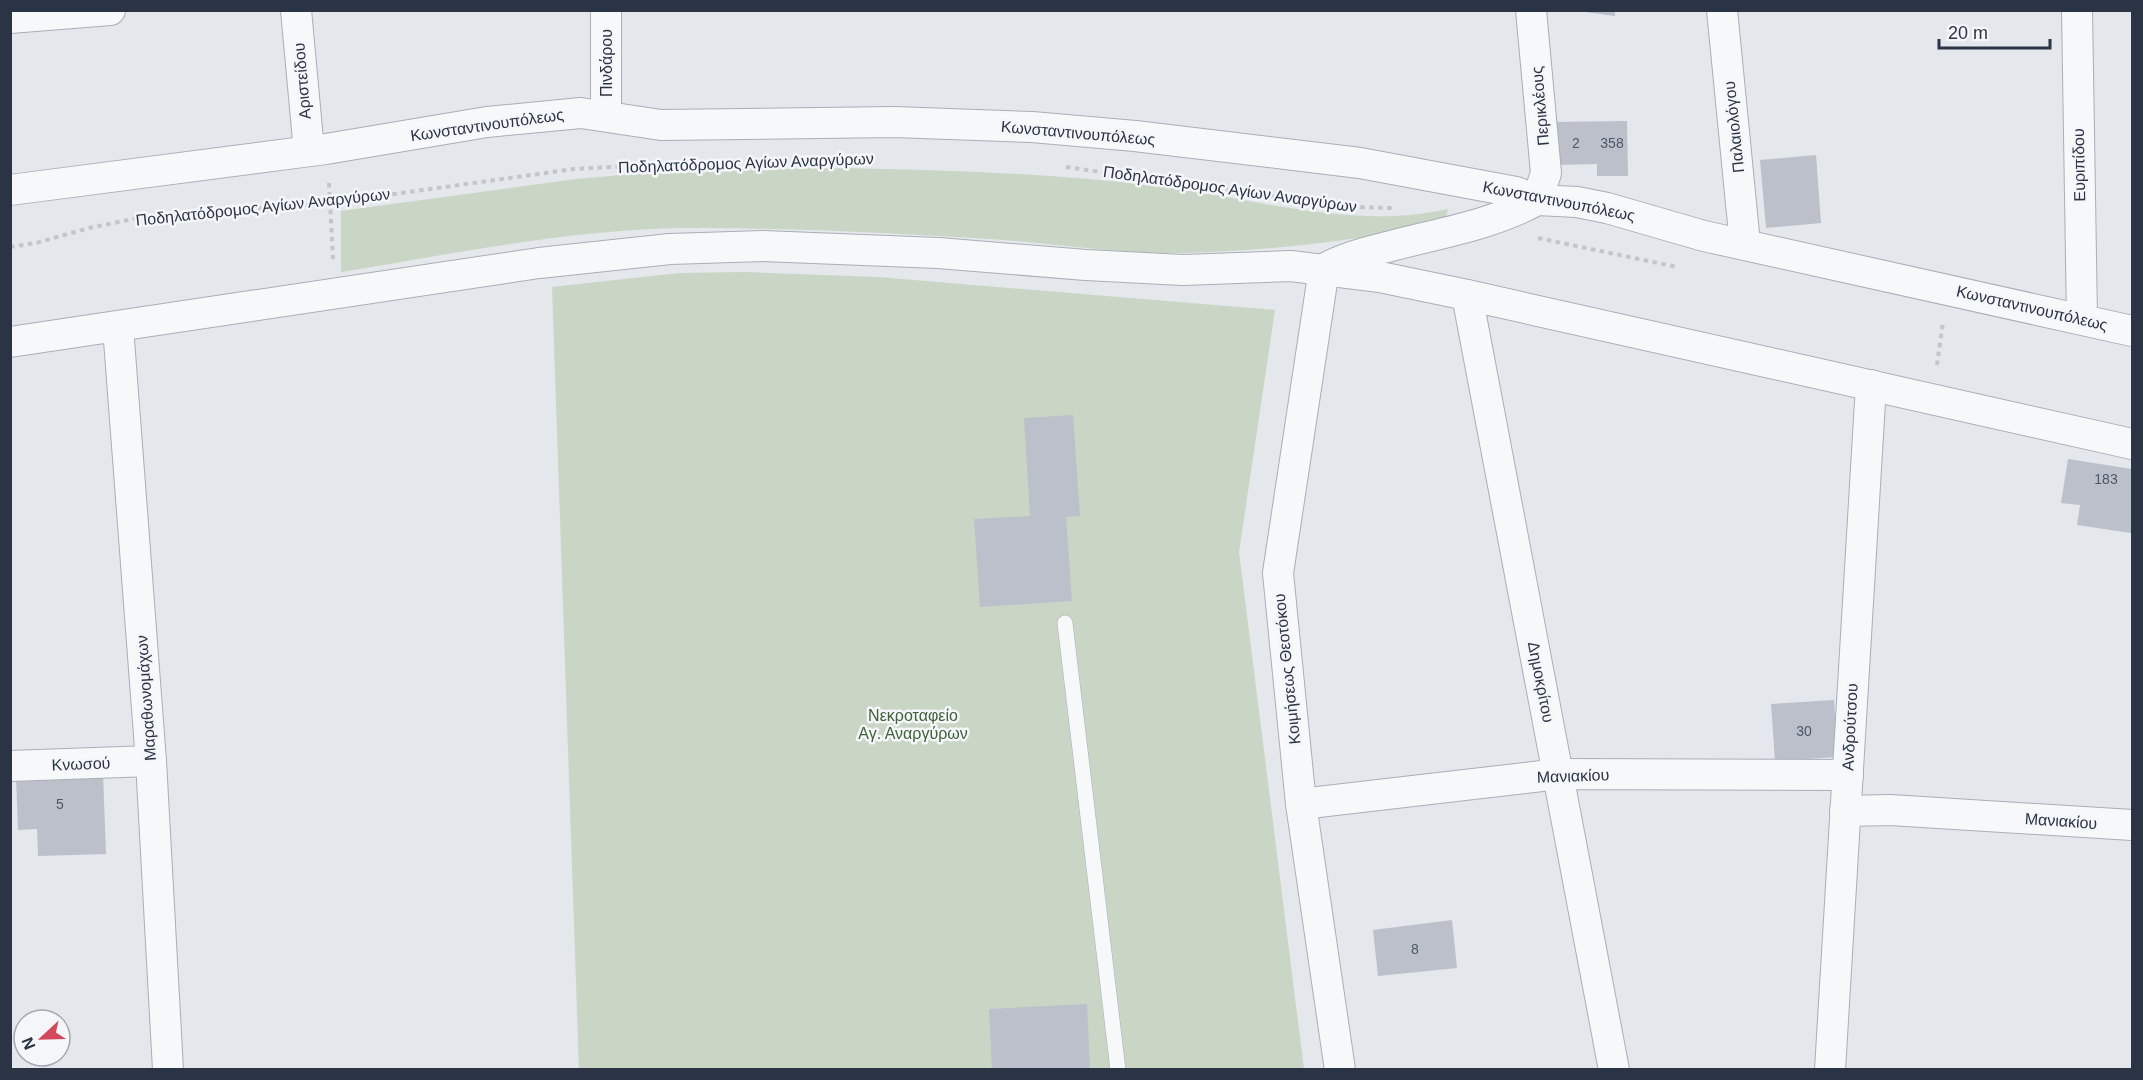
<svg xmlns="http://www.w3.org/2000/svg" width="2143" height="1080" viewBox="0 0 2143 1080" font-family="Helvetica,sans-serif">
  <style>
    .green { fill: #c9d6c5 }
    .building { fill: #bbc0ca }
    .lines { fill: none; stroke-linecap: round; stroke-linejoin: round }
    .service-casing { stroke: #a9aeb7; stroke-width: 16 }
    .minor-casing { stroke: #a9aeb7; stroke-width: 32 }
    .path { stroke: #c2c5cb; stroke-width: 4; stroke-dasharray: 4.5 4.5; stroke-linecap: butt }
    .service { stroke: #f7f8fa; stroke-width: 15 }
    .minor { stroke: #f7f8fa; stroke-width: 30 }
    .labels { text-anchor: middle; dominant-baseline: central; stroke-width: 5; stroke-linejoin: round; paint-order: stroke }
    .number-label { font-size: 14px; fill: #4f5766 }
    .street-label { font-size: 16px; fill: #2b3445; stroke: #f4f6f9 }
    .park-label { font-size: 16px; fill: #3f6138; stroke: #f4f6f9 }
  </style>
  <rect width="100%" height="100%" fill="#e4e7ec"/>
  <!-- green -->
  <g class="green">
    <path d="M811 168C927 169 1041 172 1156 186 1250 197 1354 231 1448 209L1445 222C1358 241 1268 251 1179 253 1116 254 1053 243 990 239 894 233 797 228 700 228 580 227 459 253 341 272V211L576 179 633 174Z"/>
    <path d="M745 272 878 277 1275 310 1239 552 1304 1069H579L552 287 679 273Z"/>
  </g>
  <!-- building -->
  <g class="building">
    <path d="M1570 10H1615V16Z"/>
    <path d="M1627 121 1628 176H1597V164L1556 165V122Z"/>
    <path d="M1816 155 1821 223 1766 228 1760 160Z"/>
    <path d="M1073 415 1080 516 1066 517 1072 601 980 607 974 519 1030 516 1024 418Z"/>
    <path d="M2068 459 2132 469 2131 533 2077 525 2080 505 2061 503Z"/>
    <path d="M1834 700 1838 757 1775 761 1771 704Z"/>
    <path d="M103 775 106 854 38 856 37 829 18 830 16 778Z"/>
    <path d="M1452 920 1457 968 1378 976 1373 930Z"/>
    <path d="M1087 1004 1090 1070H992L989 1009Z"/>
  </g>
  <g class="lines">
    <!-- service casing -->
    <g class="service-casing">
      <path id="service" d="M1065 623 1118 1070"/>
    </g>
    <!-- minor casing -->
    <g class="minor-casing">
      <g id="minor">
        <path d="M296 10 309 151"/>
        <path d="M1531 10 1546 173 1537 200"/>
        <path d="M1722 10 1745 244"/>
        <path d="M2077 10 2082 319"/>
        <path d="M10 18 110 10"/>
        <path d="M606 115V10"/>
        <path d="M10 190 326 149 487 122 581 113 661 125 894 122 1032 127 1135 136 1360 163 1516 192 1537 200 1577 202 1607 208 1704 236 2132 331"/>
        <path d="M1324 269 1278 573 1301 804 1340 1070"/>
        <path d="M1324 269C1345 257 1368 252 1391 246 1440 233 1492 225 1537 200"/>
        <path d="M1467 295 1614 1070"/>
        <path d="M118 327 151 761 168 1070"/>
        <path d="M10 342 539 263 670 249 763 246 938 253 1086 265 1183 270 1291 266 1380 277 1467 295 2132 444"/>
        <path d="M10 766 151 761"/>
        <path d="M1301 804 1559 774 1848 775"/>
        <path d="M1845 811 1890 810 2132 825"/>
        <path d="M1830 1070 1871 385"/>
      </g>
    </g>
    <!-- path -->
    <g class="path">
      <path d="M1066 167 1350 207 1392 208"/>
      <path d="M329 183 333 259"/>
      <path d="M1538 238 1677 267"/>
      <path d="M10 247 36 243 89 228 148 216 330 203 574 169 723 161"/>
      <path d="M1937 365 1943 322"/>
    </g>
    <!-- service -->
    <use href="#service" class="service"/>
    <!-- minor -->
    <use href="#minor" class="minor"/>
  </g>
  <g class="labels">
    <!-- number labels -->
    <g class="number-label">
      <text x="1576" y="143">2</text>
      <text x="1612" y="143">358</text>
      <text x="2106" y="479">183</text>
      <text x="1804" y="731">30</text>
      <text x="60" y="804">5</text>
      <text x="1415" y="949">8</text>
    </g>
    <!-- street labels -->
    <g class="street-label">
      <text transform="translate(606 63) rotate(-90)">Πινδάρου</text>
      <text transform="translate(302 81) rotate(-95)">Αριστείδου</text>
      <text transform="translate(1540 106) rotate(-95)">Περικλέους</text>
      <text transform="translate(487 125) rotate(-8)">Κωνσταντινουπόλεως</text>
      <text transform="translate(1734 127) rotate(-96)">Παλαιολόγου</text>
      <text transform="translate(1078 133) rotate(5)">Κωνσταντινουπόλεως</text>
      <text transform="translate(746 163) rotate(-2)">Ποδηλατόδρομος Αγίων Αναργύρων</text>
      <text transform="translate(2079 165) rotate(-91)">Ευριπίδου</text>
      <text transform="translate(1230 189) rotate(8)">Ποδηλατόδρομος Αγίων Αναργύρων</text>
      <text transform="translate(1559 201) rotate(11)">Κωνσταντινουπόλεως</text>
      <text transform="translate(263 207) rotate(-6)">Ποδηλατόδρομος Αγίων Αναργύρων</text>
      <text transform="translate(2032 308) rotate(13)">Κωνσταντινουπόλεως</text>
      <text transform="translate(1287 669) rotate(-96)">Κοιμήσεως Θεοτόκου</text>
      <text transform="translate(1541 682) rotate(79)">Δημοκρίτου</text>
      <text transform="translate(146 698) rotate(-94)">Μαραθωνομάχων</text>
      <text transform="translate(1850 727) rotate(-87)">Ανδρούτσου</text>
      <text transform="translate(81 764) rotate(-2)">Κνωσού</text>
      <text transform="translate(1573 776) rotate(-2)">Μανιακίου</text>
      <text transform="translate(2061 821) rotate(4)">Μανιακίου</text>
    </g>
    <!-- park labels -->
    <g class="park-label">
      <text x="913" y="715">Νεκροταφείο<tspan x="913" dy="18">Αγ. Αναργύρων</tspan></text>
    </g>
  </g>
  <!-- border -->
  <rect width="2143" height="1080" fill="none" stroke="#2b3445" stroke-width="24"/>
  <!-- north arrow -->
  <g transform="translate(42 1038) rotate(248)"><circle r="28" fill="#f4f6f9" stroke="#a4a8b1" stroke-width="1.5"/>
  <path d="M0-4.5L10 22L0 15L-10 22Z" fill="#d1495b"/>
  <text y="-9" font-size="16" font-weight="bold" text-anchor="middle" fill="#2b3445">N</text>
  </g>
  <!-- scale -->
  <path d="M1939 39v9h111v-9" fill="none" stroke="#2b3445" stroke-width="3"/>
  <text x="1948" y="39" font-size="18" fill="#2b3445" stroke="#f4f6f9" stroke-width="4.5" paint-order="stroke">20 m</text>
</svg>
